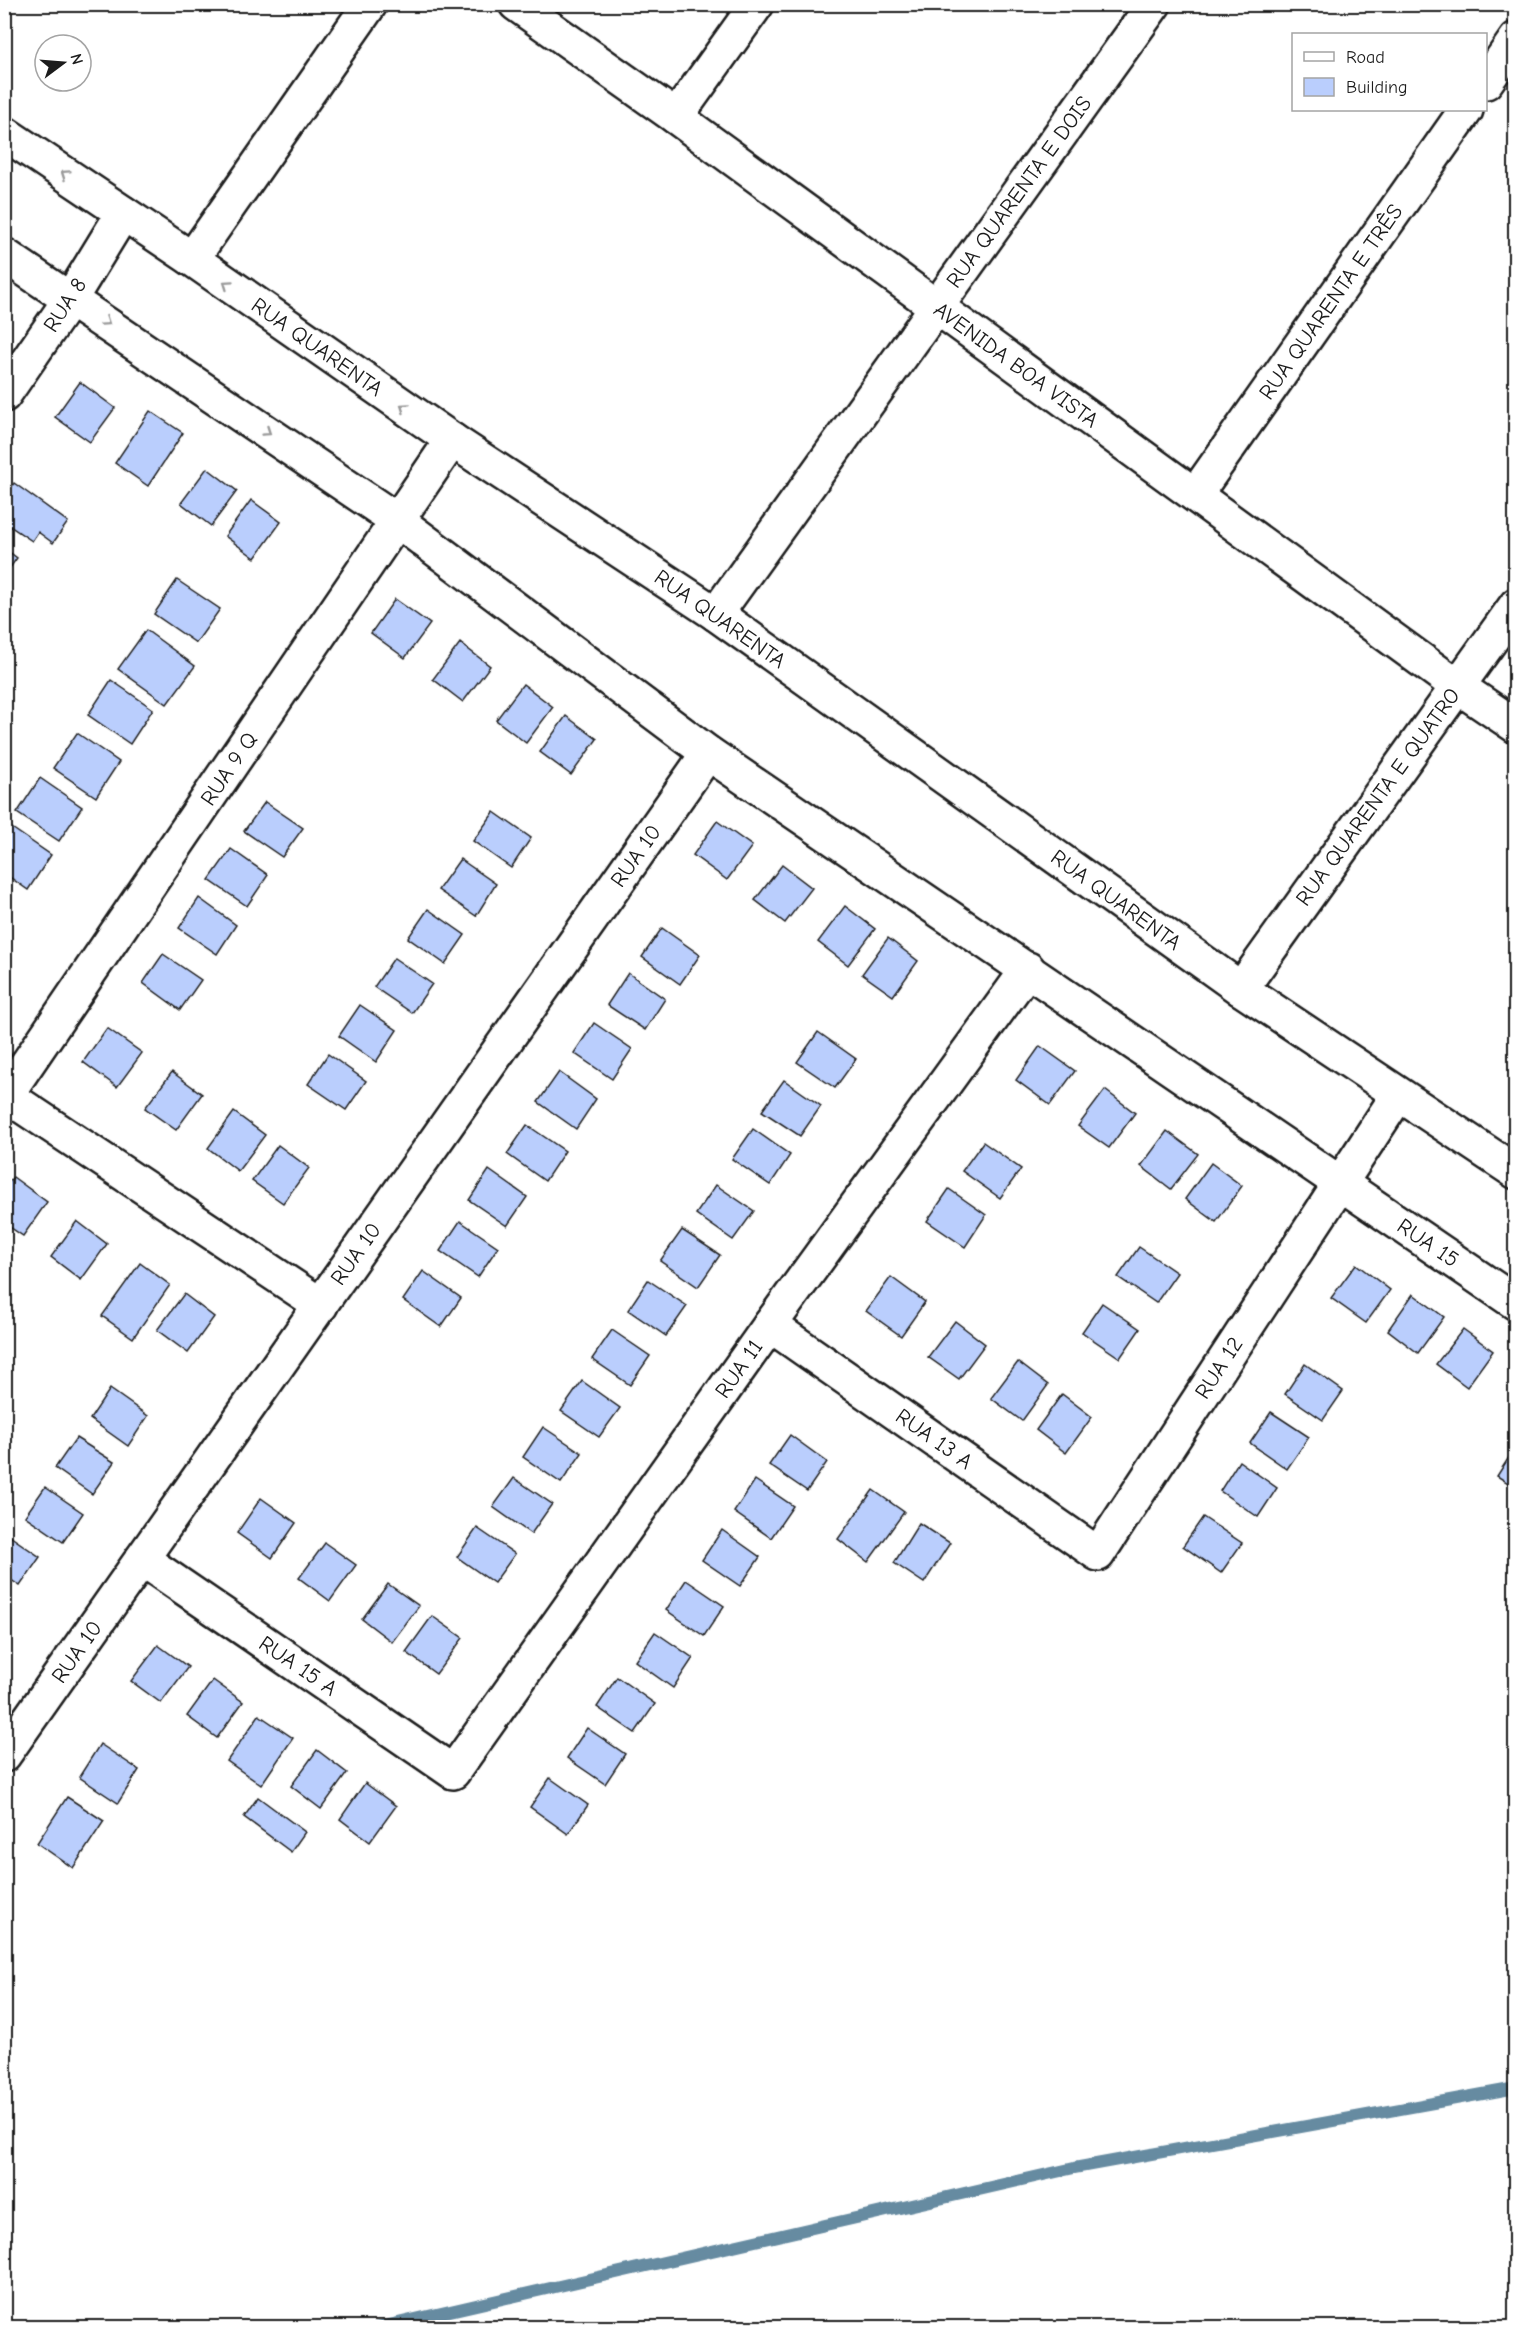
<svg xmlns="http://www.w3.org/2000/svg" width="1520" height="2332" viewBox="0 0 1520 2332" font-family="'Comic Neue',sans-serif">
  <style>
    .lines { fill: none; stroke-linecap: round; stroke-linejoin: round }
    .stream { stroke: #668ba1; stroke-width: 12 }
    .building { fill: #bacefd; stroke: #1c1c1c; stroke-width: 1.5 }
    .minor-casing { stroke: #1c1c1c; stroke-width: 38 }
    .minor { stroke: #fff; stroke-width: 33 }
    .oneway { stroke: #999 }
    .labels { text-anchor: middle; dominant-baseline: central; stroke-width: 6; stroke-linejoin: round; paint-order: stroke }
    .street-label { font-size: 22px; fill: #1c1c1c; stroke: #fff }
  </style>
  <rect width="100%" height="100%" fill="#fff"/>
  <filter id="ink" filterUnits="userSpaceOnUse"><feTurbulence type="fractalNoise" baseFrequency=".0167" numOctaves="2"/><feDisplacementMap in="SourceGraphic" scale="12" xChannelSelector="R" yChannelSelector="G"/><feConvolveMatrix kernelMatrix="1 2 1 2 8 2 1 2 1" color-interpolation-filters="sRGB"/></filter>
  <g filter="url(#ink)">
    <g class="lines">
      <!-- stream -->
      <path class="stream" d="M376 2328 1074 2168 1516 2088"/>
    </g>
    <!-- building -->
    <g class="building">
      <path d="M80 382 115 408 90 442 55 417Z"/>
      <path d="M150 411 183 433 148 486 115 463Z"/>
      <path d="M207 468 237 491 211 526 181 503Z"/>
      <path d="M14 483 68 522 53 543 38 532 32 541 4 522V497Z"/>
      <path d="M251 500 281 522 255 558 225 536Z"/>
      <path d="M4 548 17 558 4 576Z"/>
      <path d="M177 580 220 609 196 643 154 614Z"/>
      <path d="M395 599 430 624 405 658 371 633Z"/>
      <path d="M146 630 195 666 167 704 118 669Z"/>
      <path d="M460 643 490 666 463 702 433 679Z"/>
      <path d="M111 680 153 709 130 744 88 715Z"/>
      <path d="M523 684 553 707 526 743 496 720Z"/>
      <path d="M566 716 597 739 571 775 540 752Z"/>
      <path d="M77 733 119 762 96 797 53 768Z"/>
      <path d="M40 778 82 807 59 841 17 813Z"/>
      <path d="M265 802 303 828 282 857 244 831Z"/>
      <path d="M494 812 531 838 511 868 473 841Z"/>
      <path d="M717 821 752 846 727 880 693 855Z"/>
      <path d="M9 826 51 855 28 890 4 873V833Z"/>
      <path d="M231 849 268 875 247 906 209 880Z"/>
      <path d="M460 859 496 884 476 916 438 890Z"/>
      <path d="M782 865 812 888 785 923 755 900Z"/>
      <path d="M199 898 236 925 217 954 179 928Z"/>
      <path d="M845 906 875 929 848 965 818 942Z"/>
      <path d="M428 909 465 935 445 964 408 938Z"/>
      <path d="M662 928 700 955 680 984 642 957Z"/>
      <path d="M888 938 918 961 893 996 862 974Z"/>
      <path d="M163 954 201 980 180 1010 143 983Z"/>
      <path d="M394 958 432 984 412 1013 374 987Z"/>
      <path d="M628 973 665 999 645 1030 607 1005Z"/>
      <path d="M360 1005 397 1030 376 1062 339 1036Z"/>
      <path d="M594 1023 632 1049 612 1079 574 1053Z"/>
      <path d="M107 1028 142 1053 117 1087 83 1062Z"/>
      <path d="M818 1032 856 1059 835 1088 797 1062Z"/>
      <path d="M1040 1046 1075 1071 1050 1105 1016 1080Z"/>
      <path d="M328 1054 366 1081 346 1110 308 1084Z"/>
      <path d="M172 1072 202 1094 176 1130 145 1108Z"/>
      <path d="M559 1072 596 1099 576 1129 538 1102Z"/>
      <path d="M784 1080 821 1106 800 1136 762 1111Z"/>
      <path d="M1105 1090 1135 1113 1109 1148 1078 1126Z"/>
      <path d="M234 1112 265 1135 238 1171 208 1148Z"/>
      <path d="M527 1125 565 1151 545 1181 507 1154Z"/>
      <path d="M753 1129 790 1155 770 1185 732 1159Z"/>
      <path d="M1167 1131 1198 1154 1171 1189 1141 1166Z"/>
      <path d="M983 1142 1021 1169 1000 1198 962 1171Z"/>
      <path d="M278 1145 309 1168 283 1203 252 1181Z"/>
      <path d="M1211 1163 1242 1186 1216 1222 1185 1199Z"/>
      <path d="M489 1170 527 1197 507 1226 469 1200Z"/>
      <path d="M13 1177 47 1202 23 1236 4 1223V1188Z"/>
      <path d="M716 1185 754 1211 733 1240 696 1214Z"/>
      <path d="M949 1189 986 1215 965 1247 927 1221Z"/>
      <path d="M77 1221 107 1244 81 1280 51 1257Z"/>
      <path d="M460 1221 498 1247 478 1277 440 1251Z"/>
      <path d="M682 1230 720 1255 698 1287 660 1261Z"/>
      <path d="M1139 1247 1177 1273 1156 1303 1118 1277Z"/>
      <path d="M140 1263 170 1285 133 1338 102 1316Z"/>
      <path d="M1356 1264 1390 1290 1366 1323 1331 1298Z"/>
      <path d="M423 1271 461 1298 441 1327 403 1300Z"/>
      <path d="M891 1277 925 1302 901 1336 866 1311Z"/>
      <path d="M648 1280 687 1306 666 1336 628 1310Z"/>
      <path d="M184 1294 214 1317 188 1353 157 1330Z"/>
      <path d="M1413 1294 1444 1317 1418 1353 1388 1330Z"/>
      <path d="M1102 1303 1140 1329 1120 1358 1082 1332Z"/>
      <path d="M955 1321 985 1344 959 1379 928 1357Z"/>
      <path d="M1463 1329 1493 1351 1467 1387 1436 1364Z"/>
      <path d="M612 1330 650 1356 630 1385 592 1359Z"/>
      <path d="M1018 1362 1048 1385 1022 1421 991 1398Z"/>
      <path d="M1305 1364 1343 1391 1323 1420 1285 1394Z"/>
      <path d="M582 1381 620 1408 599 1437 561 1411Z"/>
      <path d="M110 1389 148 1416 128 1446 90 1419Z"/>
      <path d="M1062 1394 1092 1417 1066 1453 1036 1430Z"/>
      <path d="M1271 1412 1309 1437 1287 1469 1250 1443Z"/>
      <path d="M543 1427 582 1453 561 1483 523 1457Z"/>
      <path d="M790 1435 827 1462 807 1491 769 1465Z"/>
      <path d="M76 1438 114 1462 92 1494 55 1468Z"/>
      <path d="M1513 1451 1516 1453V1488L1497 1476Z"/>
      <path d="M1239 1461 1277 1488 1258 1517 1220 1491Z"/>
      <path d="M514 1478 552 1504 531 1534 493 1507Z"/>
      <path d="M755 1480 793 1506 771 1538 734 1512Z"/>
      <path d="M45 1487 83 1513 63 1542 25 1516Z"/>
      <path d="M873 1490 904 1512 868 1562 838 1539Z"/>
      <path d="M261 1498 296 1523 272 1558 237 1533Z"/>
      <path d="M1203 1517 1242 1543 1221 1573 1183 1546Z"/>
      <path d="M919 1523 950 1543 924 1583 894 1563Z"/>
      <path d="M477 1528 515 1554 494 1583 457 1557Z"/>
      <path d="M722 1530 760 1557 740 1586 702 1560Z"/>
      <path d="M4 1532 40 1557 20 1586 4 1575Z"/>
      <path d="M325 1543 356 1565 330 1601 299 1578Z"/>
      <path d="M686 1580 724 1606 704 1636 666 1610Z"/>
      <path d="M388 1584 419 1606 392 1642 362 1619Z"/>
      <path d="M432 1616 463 1638 436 1674 406 1652Z"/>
      <path d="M655 1632 693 1658 673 1688 635 1661Z"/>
      <path d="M158 1645 188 1667 161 1703 131 1681Z"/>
      <path d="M617 1677 655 1704 635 1733 597 1707Z"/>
      <path d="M213 1680 243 1702 217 1738 187 1716Z"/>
      <path d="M259 1715 293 1738 261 1785 227 1761Z"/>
      <path d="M587 1728 625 1754 605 1784 567 1758Z"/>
      <path d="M100 1744 139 1770 118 1803 79 1777Z"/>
      <path d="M317 1750 347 1773 321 1809 291 1786Z"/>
      <path d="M550 1778 588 1805 568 1834 530 1807Z"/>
      <path d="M365 1783 396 1806 370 1842 340 1819Z"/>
      <path d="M67 1797 104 1821 73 1868 37 1843Z"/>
      <path d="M258 1797 305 1832 291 1852 244 1817Z"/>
    </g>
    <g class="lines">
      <!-- minor casing -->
      <g class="minor-casing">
        <g id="minor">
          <path d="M516 4 676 117 1457 686 1516 726"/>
          <path d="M1486 82 1516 39"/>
          <path d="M676 117 757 4"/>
          <path d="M4 133 192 259 452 440 716 614 1241 989 1516 1172"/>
          <path d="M4 255 398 521 708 753 1516 1303"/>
          <path d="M192 259 370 4"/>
          <path d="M4 395 71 298 123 213"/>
          <path d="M1195 495 1466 110"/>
          <path d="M716 614 1154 4"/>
          <path d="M1241 989 1516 605"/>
          <path d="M4 1094 321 1305"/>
          <path d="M4 1098 452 440"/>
          <path d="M770 1325 1098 1554 1398 1095"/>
          <path d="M142 1559 453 1772 770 1325 1028 969"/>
          <path d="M4 1755 708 753"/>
        </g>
      </g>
      <!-- minor -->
      <use href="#minor" class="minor"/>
    </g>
    <!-- one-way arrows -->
    <defs><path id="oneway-chevron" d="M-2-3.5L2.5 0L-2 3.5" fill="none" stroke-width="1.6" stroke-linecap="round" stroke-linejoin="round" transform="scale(1.5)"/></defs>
    <g class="oneway">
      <use href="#oneway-chevron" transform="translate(65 174) rotate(-146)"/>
      <use href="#oneway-chevron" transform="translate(227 284) rotate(-145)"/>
      <use href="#oneway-chevron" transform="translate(106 322) rotate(34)"/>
      <use href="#oneway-chevron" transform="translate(404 407) rotate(-145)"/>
      <use href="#oneway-chevron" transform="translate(267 432) rotate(34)"/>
    </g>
  </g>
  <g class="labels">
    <!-- street labels -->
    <g class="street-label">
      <text transform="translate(1019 192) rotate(-54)">RUA QUARENTA E DOIS</text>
      <text transform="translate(1331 302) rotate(-55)">RUA QUARENTA E TRÊS</text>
      <text transform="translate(65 305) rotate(-57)">RUA 8</text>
      <text transform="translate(317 347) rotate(35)">RUA QUARENTA</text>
      <text transform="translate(1016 365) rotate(36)">AVENIDA BOA VISTA</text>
      <text transform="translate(720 619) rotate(35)">RUA QUARENTA</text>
      <text transform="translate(229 769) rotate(-56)">RUA 9 Q</text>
      <text transform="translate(1378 797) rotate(-54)">RUA QUARENTA E QUATRO</text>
      <text transform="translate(636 856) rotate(-55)">RUA 10</text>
      <text transform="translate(1116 900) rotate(36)">RUA QUARENTA</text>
      <text transform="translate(1428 1243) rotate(34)">RUA 15</text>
      <text transform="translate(356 1254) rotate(-55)">RUA 10</text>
      <text transform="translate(1219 1368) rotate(-57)">RUA 12</text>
      <text transform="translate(739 1369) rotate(-55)">RUA 11</text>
      <text transform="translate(934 1439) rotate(35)">RUA 13 A</text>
      <text transform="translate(77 1652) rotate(-55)">RUA 10</text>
      <text transform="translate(298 1666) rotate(34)">RUA 15 A</text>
    </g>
  </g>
  <!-- margin -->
  <rect width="1520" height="2332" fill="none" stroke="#fff" stroke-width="24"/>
  <rect x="12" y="12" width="1496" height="2308" fill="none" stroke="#1c1c1c" stroke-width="2" filter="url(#ink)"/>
  <!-- legend -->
  <rect x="1292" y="33" width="195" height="78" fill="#ffffff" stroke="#a4a4a4" stroke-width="1.5"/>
  <rect x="1304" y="52" width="30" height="9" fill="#ffffff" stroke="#a4a4a4" stroke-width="1.5"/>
  <text x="1346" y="63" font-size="18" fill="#1c1c1c">Road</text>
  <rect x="1304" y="78" width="30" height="18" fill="#bacefd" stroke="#a4a4a4" stroke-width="1.5"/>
  <text x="1346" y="93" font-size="18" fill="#1c1c1c">Building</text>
  <!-- north arrow -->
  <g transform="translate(63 63) rotate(74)"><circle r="28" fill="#ffffff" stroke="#a4a4a4" stroke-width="1.5"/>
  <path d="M0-4.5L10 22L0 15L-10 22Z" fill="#1c1c1c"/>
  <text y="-9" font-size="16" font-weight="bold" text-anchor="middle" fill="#1c1c1c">N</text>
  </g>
</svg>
